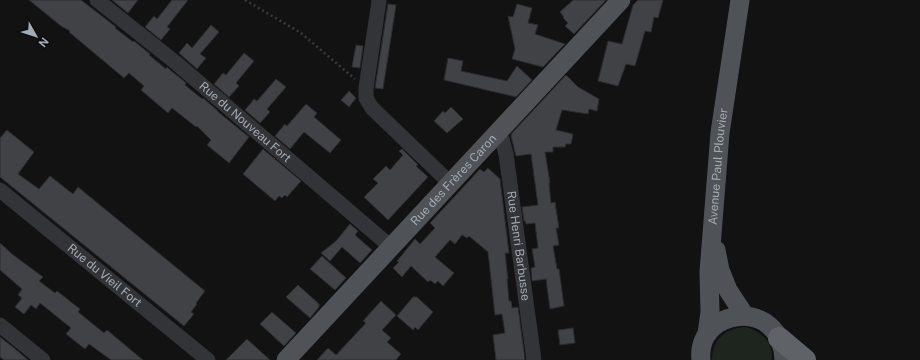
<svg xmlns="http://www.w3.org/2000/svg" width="920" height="360" viewBox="0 0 920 360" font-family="'Public Sans',sans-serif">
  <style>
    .green { fill: #1e251e }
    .building { fill: #414246; stroke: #2c2c2f }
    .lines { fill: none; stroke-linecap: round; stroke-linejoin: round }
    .path { stroke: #393b3f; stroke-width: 2.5; stroke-dasharray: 2 3; stroke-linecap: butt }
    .minor { stroke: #333438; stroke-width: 15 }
    .major { stroke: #4f5257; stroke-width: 19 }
    .highway { stroke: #5f6368; stroke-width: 22 }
    .labels { text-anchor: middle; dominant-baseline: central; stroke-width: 3; stroke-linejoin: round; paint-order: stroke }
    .street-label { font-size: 12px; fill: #a4abb3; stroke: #0d0d0e }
  </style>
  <rect width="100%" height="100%" fill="#121213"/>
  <!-- green -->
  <path class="green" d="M746 327C762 332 773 342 772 360H712C712 339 726 328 746 327Z"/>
  <!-- building -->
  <g class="building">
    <path d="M29 0H81L116 27 115 28 133 42 134 41 150 54 149 55 166 69 167 67 169 69 186 83 185 85 202 99 203 98 218 111H217L249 137 229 163 207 145 211 140 197 126 196 127 172 108 168 113 141 90 144 86 129 73 124 78 69 32 70 31 61 26Z"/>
    <path d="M112 0H138L128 13Z"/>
    <path d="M172 0H188L167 27 170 29 161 40 145 27 154 16 157 19Z"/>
    <path d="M573 0H606L574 34 565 26 568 23 563 18 564 17 560 12Z"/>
    <path d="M638 0H663L658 18 654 17 651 32 645 31 635 66 626 64 618 86 598 81 608 41 622 44 633 5Z"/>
    <path d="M388 4 396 5 383 89 375 88Z"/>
    <path d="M517 4 532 8 528 23 538 25 535 34 565 44 543 67 512 59 515 49 508 16 513 17Z"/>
    <path d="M211 25 219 32 200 54 206 58 197 69 179 53 187 43 192 48Z"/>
    <path d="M356 45 363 46 360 68 352 67Z"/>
    <path d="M244 53 254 61 236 83 239 86 229 97 214 84 223 73 226 75Z"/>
    <path d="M448 58 463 61 461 71 507 81 517 66 532 80 516 97 444 80Z"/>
    <path d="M566 75 578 87 599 99 597 111 589 109 588 114 562 110 556 130 573 134 571 144H566L565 147H553V152H545L550 183H549L551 203 555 202 559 228H556L559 245 553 246 557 269H559L564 306 550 309 546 279 532 281 531 268 535 267 532 249 538 248 535 223 526 224 525 221H524L522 207 538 205 531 154 516 156 511 136 512 133Z"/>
    <path d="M276 79 286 87 267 109 270 112 260 123 245 110 254 99 257 101Z"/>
    <path d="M349 91 356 98 349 107 341 100Z"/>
    <path d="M306 104 317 113 314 117 341 140 330 153 304 132 290 149 275 136 285 124 287 126Z"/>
    <path d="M451 107 463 119 447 133 434 121 443 111 445 113Z"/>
    <path d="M7 130 34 152 18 174 39 189 50 176 73 194 78 187 205 291 196 303 197 304 191 312 194 314 184 326 0 177V138Z"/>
    <path d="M263 149 301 181 287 197 285 195 282 198 279 196 275 201 243 174Z"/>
    <path d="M402 149 418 165 416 166 428 177 388 220 364 197 378 183 373 179 386 166 390 170 403 155 399 151Z"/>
    <path d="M488 168 500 179 509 253H505L508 279H507L509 301H511L512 308 518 307 525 360H496L493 335 505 333 502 314 495 315 488 252 469 236 467 238 462 235 455 244 450 240 435 257 454 273 443 286 438 281 435 284 430 280 428 282 411 266 402 277 393 268 399 262 397 261 415 239 420 244 435 228 430 223 480 169 484 172Z"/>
    <path d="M350 224 358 231 355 235 372 250 360 263 342 247 330 261 321 253 336 241Z"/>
    <path d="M0 243 12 254 43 277 39 281 55 293 57 291 80 309 78 312 104 333 107 330 143 360H111L89 344 85 349 66 334 71 328 40 303 36 309 31 305 24 314 20 311 15 307 22 298 18 295 22 289 0 270Z"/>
    <path d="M322 256 346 278 335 290 310 269Z"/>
    <path d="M298 285 319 304V307L310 318 286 297Z"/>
    <path d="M413 297H417L433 312 418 330 415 327 413 330 397 316Z"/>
    <path d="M381 301 396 315 382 330 391 338 387 342 401 354 396 360H317L328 348 336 355 366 323 363 321Z"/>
    <path d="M272 312 296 333 284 346 260 324Z"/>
    <path d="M573 328 575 343 560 345 558 330Z"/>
    <path d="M0 337 14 348 28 360H4L0 357Z"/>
    <path d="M247 339 270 360H226Z"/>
  </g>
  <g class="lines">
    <!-- path -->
    <path class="path" d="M245 0 301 33 355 79"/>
    <!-- minor -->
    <g class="minor">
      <path id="s1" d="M97 0 175 62 391 247"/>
      <path d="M379 1 366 88V98L372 108 450 183"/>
      <path id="s2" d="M496 134 502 139 506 154 534 360"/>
      <path id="s3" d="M0 190 208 360"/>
      <path d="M0 325 43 360"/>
    </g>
    <!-- major -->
    <g class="major">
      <path d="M716 250 720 270 728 290 745 316"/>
      <path id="s4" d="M707 334 710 312 709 272 720 133 740 0"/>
      <path id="s5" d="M286 360 621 0"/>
      <path d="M701 360C695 308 782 296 784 360"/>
    </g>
    <!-- highway -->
    <path class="highway" d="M779 338 805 360"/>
  </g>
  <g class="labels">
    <!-- street labels -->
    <g class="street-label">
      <text stroke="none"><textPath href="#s1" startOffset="192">Rue du Nouveau Fort</textPath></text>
      <text stroke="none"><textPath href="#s4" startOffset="168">Avenue Paul Plouvier</textPath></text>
      <text stroke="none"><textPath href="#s5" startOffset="246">Rue des Frères Caron</textPath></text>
      <text stroke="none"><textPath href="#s2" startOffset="116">Rue Henri Barbusse</textPath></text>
      <text stroke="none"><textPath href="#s3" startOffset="135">Rue du Vieil Fort</textPath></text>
    </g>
  </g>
  <!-- north arrow -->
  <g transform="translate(36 36) rotate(129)" stroke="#0d0d0e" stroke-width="3" paint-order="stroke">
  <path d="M0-3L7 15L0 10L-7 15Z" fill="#a4abb3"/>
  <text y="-6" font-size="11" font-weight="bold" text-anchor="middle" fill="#a4abb3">N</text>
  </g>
</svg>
